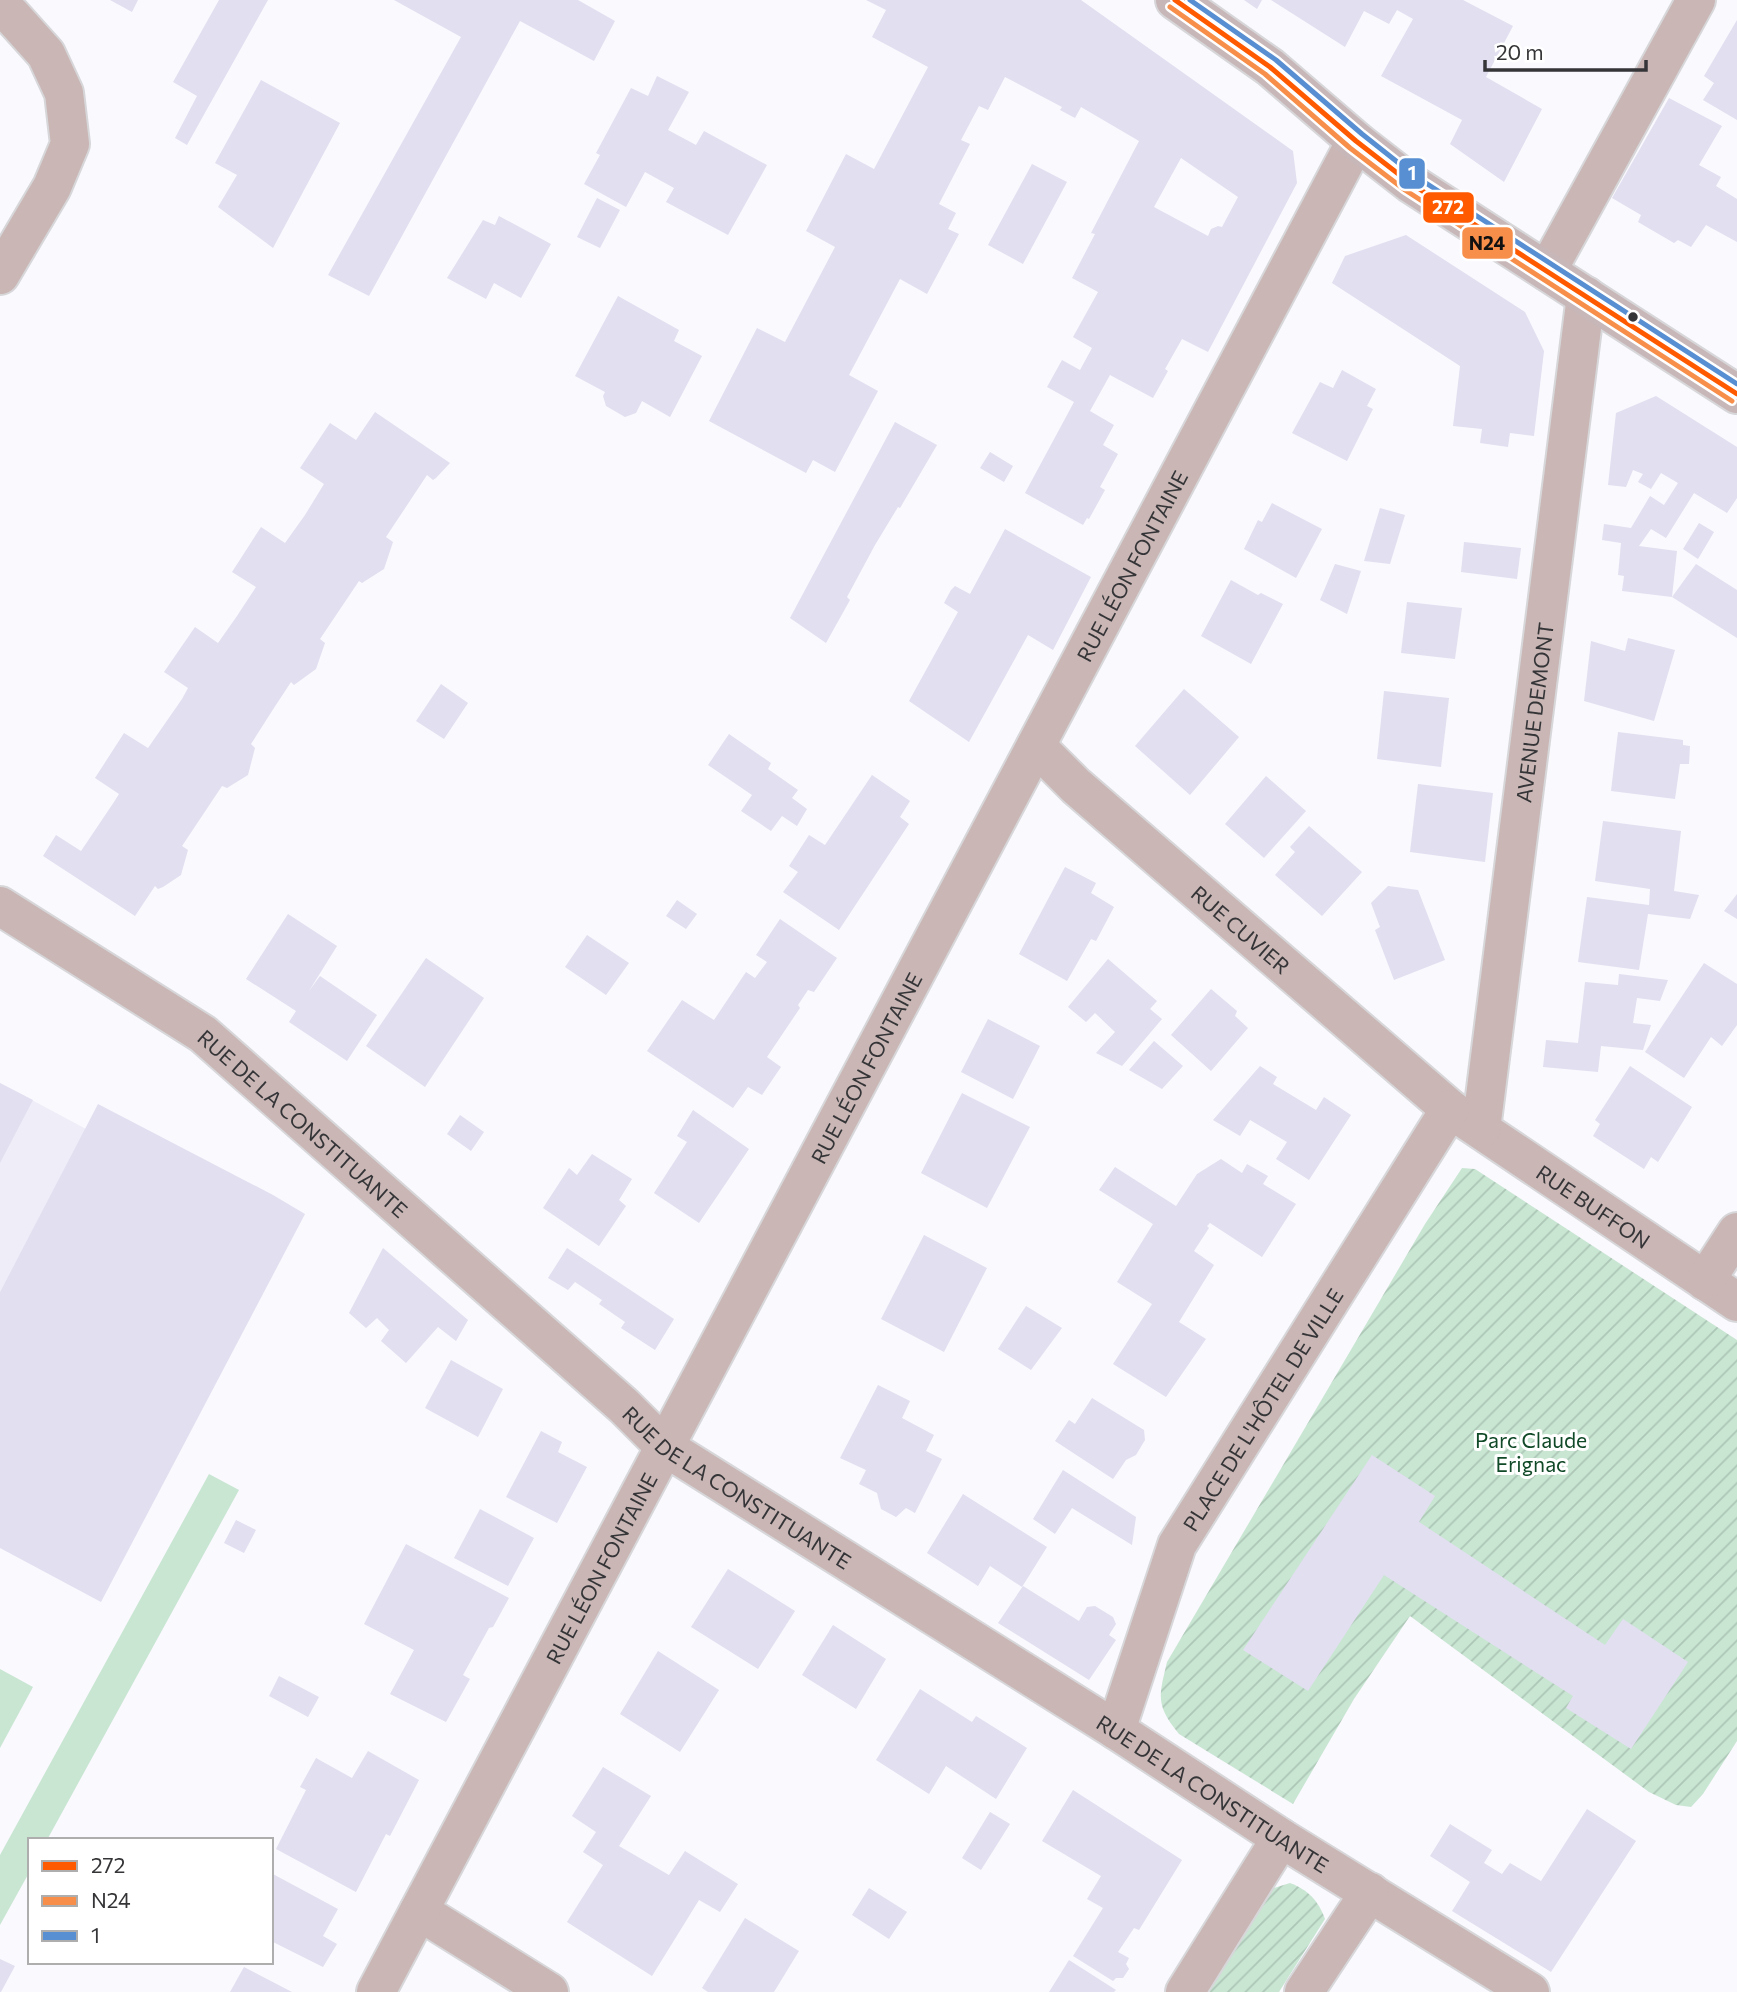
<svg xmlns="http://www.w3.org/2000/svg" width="1737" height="1992" viewBox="0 0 1737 1992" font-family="Commissioner,sans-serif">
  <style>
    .built { fill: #eeedf8 }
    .garden { fill: url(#garden-furrows) }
    .pitch { fill: #c9e6d3 }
    .building { fill: #e2dff0; fill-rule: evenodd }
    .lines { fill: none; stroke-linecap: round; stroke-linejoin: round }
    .minor-casing { stroke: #d7d7da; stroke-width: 42 }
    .major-casing { stroke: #d7d7da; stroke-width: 42 }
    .minor { stroke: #c9b6b5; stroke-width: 38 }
    .major { stroke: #c8b7b8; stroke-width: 38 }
    .bus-1-casing { stroke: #fff; stroke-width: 10 }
    .bus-2-casing { stroke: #fff; stroke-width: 10 }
    .bus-3-casing { stroke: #fff; stroke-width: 10 }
    .bus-1 { stroke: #ff5a00; stroke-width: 5 }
    .bus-2 { stroke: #f78f4b; stroke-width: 5 }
    .bus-3 { stroke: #588fd2; stroke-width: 5 }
    .bus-dot { fill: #353538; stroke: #fff; stroke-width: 2.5 }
    .labels { text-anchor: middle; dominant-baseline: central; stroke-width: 6; stroke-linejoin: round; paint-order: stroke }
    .street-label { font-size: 21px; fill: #353538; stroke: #fff }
    .park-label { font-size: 21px; fill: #104927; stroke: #fff }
    .line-badge { stroke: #fff; stroke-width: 2.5 }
    .badge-label { font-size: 19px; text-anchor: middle; font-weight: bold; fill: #fff }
    .pale-badge-label { font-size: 19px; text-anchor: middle; font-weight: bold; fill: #111 }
  </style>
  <defs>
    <pattern id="garden-furrows" width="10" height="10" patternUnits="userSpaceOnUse" patternTransform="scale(1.75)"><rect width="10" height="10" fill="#c9e6d3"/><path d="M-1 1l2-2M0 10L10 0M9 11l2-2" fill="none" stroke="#adc6b6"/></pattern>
  </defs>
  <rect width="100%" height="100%" fill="#faf9fe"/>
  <!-- built -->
  <path class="built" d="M0 1083 86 1129 0 1292Z"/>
  <!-- garden -->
  <g class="garden">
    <path d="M1462 1168 1475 1169 1737 1340V1741L1703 1794 1691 1807 1676 1805 1649 1792 1410 1616 1354 1699 1293 1804 1179 1734C1155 1705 1159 1696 1167 1662L1425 1224Z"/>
    <path d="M1290 1883C1308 1890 1318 1900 1325 1919L1279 1992H1204L1263 1901 1274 1888Z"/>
  </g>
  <!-- pitch -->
  <g class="pitch">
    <path d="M209 1474 239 1490 47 1840H30V1871L0 1925V1855Z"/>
    <path d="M0 1669 33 1687 0 1748Z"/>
  </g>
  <!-- building -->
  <g class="building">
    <path d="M110 0H138L132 12Z"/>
    <path d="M219 0H268L187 145 175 138 197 96 173 82Z"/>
    <path d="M394 0H578L615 21 594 61 520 21 369 296 328 275 461 37Z"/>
    <path d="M866 0H1081L1293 151 1297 183 1208 352 1182 339 1165 369 1168 371 1153 398 1110 375 1090 411 1114 425 1103 445 1118 454 1100 487 1105 490 1089 519 1087 518 1083 525 1025 493 1074 402 1047 387 1062 360 1080 370 1092 348 1073 337 1098 292 1072 278 1095 234 1091 233 1139 141 1081 107 1075 118 1060 110 1062 107 1005 77 988 110 979 106 961 140 970 144 939 204 956 213 948 229 959 234 927 294 900 279 849 375 878 391 835 472 813 460 806 473 709 421 757 328 785 342 835 247 806 231 846 154 874 169 928 67 872 37 886 10ZM1181 158 1238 197 1222 227 1218 226 1211 229 1208 236 1154 207Z"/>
    <path d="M1244 0H1262L1257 9Z"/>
    <path d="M1271 0H1463L1513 26 1486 77 1542 109 1504 182 1450 144 1462 120 1381 76 1413 19 1397 10 1389 24 1364 11 1345 47Z"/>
    <path d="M1737 20V120L1703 100 1714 83 1704 76Z"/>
    <path d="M657 76 689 92 668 130 696 145 704 131 767 165 728 235 666 202 674 188 645 172 626 207 584 184 600 155 596 153 631 88 648 96Z"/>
    <path d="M261 80 340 123 273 248 218 207 237 175 215 163Z"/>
    <path d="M1669 98 1722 126 1699 165 1721 177 1716 186 1737 199V242L1706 225 1691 247 1678 240 1674 243 1638 222 1641 215 1612 198Z"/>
    <path d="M1032 164 1067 182 1023 264 988 245Z"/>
    <path d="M597 198 620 210 600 248 577 237Z"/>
    <path d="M499 216 551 244 521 298 494 283 486 299 447 278 483 220 495 225Z"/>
    <path d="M1406 235 1525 312 1544 351 1534 436 1510 433 1508 447 1480 443 1482 429 1453 426 1460 366 1332 283 1345 256Z"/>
    <path d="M618 296 679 330 674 341 702 356 670 417 642 401 636 413 625 417 606 406 603 396 605 392 575 376Z"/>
    <path d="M1342 370 1376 389 1367 406 1373 409 1347 461 1292 433 1320 382 1333 388Z"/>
    <path d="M1656 396 1737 447V498L1727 513 1694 493 1666 538 1651 529 1639 546 1677 551 1672 597 1622 591 1624 576 1618 575 1621 543 1602 540 1604 524 1631 528 1650 496 1664 505 1678 483 1661 473 1651 489 1638 482 1643 474 1633 470 1626 487 1608 485 1616 413Z"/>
    <path d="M375 412 450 463 436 478 433 480 427 475 386 537 393 542 384 569 362 583 359 581 320 639 325 643 316 669 294 685 291 682 272 711 251 744 255 748 248 775 227 788 222 786 182 846 188 850 181 875 163 887 158 889 155 886 135 916 43 856 56 835 81 851 114 802 119 794 95 778 124 733 148 748 182 699 188 688 164 672 195 627 218 643 237 616 256 587 232 572 261 527 285 543 305 515 324 484 300 468 330 423 356 440Z"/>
    <path d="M895 422 937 445 900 508 898 507 875 545 847 597 850 600 826 643 790 618Z"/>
    <path d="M990 452 1013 466 1004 482 980 468Z"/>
    <path d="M1272 503 1322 529 1296 578 1244 549 1258 520 1262 522Z"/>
    <path d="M1380 508 1405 515 1390 564 1364 561Z"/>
    <path d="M1699 523 1714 532 1698 559 1683 549Z"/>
    <path d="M1005 529 1091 577 1053 650 1028 635 969 742 909 701 958 612 944 603 951 590 955 586 970 594Z"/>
    <path d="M1464 542 1521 548 1517 579 1461 572Z"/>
    <path d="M1335 564 1361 571 1347 614 1320 600Z"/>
    <path d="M1696 564 1737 590V638L1672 597Z"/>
    <path d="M1231 580 1258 595 1261 593 1283 604 1251 664 1201 636Z"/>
    <path d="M1407 602 1462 608 1455 659 1401 653Z"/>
    <path d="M1628 638 1675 650 1654 721 1584 701 1591 641 1625 651Z"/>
    <path d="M441 684 468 703 444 739 416 721Z"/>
    <path d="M1184 689 1239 737 1190 795 1135 746Z"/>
    <path d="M1384 691 1449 698 1441 767 1377 759Z"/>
    <path d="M1618 732 1683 740V745L1690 746 1689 764H1680L1675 799 1611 791Z"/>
    <path d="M729 734 771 763 768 769 798 790 792 798 807 809 797 826 782 816 771 831 741 811 752 795 708 765Z"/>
    <path d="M872 775 910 801 900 817 909 824 839 930 783 892 798 872 789 866 809 835 825 845Z"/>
    <path d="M1266 776 1306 811 1264 858 1225 824Z"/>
    <path d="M1418 784 1493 793 1485 862 1410 852Z"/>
    <path d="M1603 821 1681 831 1674 891 1699 895 1690 919 1648 914 1639 970 1578 962 1587 897 1649 905 1650 889 1595 881Z"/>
    <path d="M1309 826 1362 872 1322 916 1275 875 1295 852 1290 847Z"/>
    <path d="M1065 867 1096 883 1091 893 1114 907 1096 941 1091 939 1067 981 1019 954Z"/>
    <path d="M1388 886 1418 890 1445 960 1394 980 1375 930 1380 927 1371 903Z"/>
    <path d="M1737 894V919L1724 911Z"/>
    <path d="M677 900 697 914 686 929 666 916Z"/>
    <path d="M288 914 337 946 309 991 320 976 377 1015 347 1061 289 1022 296 1011 246 979Z"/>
    <path d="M780 919 837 958 814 992 808 990 798 1005 800 1008 767 1057 781 1067 762 1095 748 1087 733 1108 647 1051 682 1000 714 1020 746 972 755 978 767 962 756 955Z"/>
    <path d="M587 935 629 963 606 995 565 967Z"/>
    <path d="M426 958 484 998 425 1087 366 1046Z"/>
    <path d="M1108 959 1157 1001 1150 1009 1162 1019 1122 1066 1096 1053 1115 1032 1095 1013 1086 1022 1068 1007Z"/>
    <path d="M1704 963 1737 984V1025L1722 1046 1711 1037 1684 1078 1645 1052Z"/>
    <path d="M1619 974 1668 980 1660 1001 1637 998 1633 1023 1651 1025 1643 1050 1601 1046 1598 1072 1543 1067 1546 1040 1578 1043 1585 982 1618 985Z"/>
    <path d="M1211 989 1237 1011 1235 1016 1248 1028 1211 1071 1171 1035Z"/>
    <path d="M988 1019 1040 1046 1013 1099 961 1072Z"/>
    <path d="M1154 1041 1183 1066 1162 1089 1129 1070Z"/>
    <path d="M1260 1066 1277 1077 1273 1084 1316 1110 1324 1097 1351 1115 1309 1180 1276 1159 1287 1142 1250 1120 1240 1136 1213 1120Z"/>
    <path d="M1630 1066 1692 1107 1658 1162 1651 1157 1644 1169 1593 1136 1600 1124 1595 1120Z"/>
    <path d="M0 1083 33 1100 0 1163Z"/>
    <path d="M962 1093 1030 1127 987 1208 921 1173Z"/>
    <path d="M98 1104 273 1195 305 1214 101 1602 0 1548V1292Z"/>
    <path d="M693 1110 749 1149 699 1223 654 1193 687 1142 677 1136Z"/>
    <path d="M460 1115 484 1132 471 1151 447 1134Z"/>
    <path d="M592 1154 632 1179 619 1200 626 1206 599 1246 543 1208 569 1168 577 1175Z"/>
    <path d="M1221 1159 1242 1173 1247 1164 1268 1176 1263 1184 1296 1204 1262 1257 1210 1223 1207 1226 1209 1228 1194 1251 1214 1265 1179 1322 1206 1339 1166 1397 1113 1364 1152 1304 1117 1282 1153 1224 1099 1190 1115 1167 1176 1206 1197 1174Z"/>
    <path d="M924 1235 987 1268 944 1352 881 1319Z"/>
    <path d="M383 1248 468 1320 456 1341 438 1327 406 1363 381 1341 389 1330 377 1318 366 1328 349 1313Z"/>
    <path d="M567 1248 674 1319 655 1350 621 1328 625 1322 599 1304 602 1300 575 1282 568 1290 548 1278Z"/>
    <path d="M1026 1306 1062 1328 1031 1370 998 1349Z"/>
    <path d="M451 1360 503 1389 478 1437 425 1408Z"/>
    <path d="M878 1385 910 1401 902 1418 934 1435 926 1451 942 1459 915 1513 906 1508 896 1517 881 1509 877 1493 859 1484 866 1470 840 1458Z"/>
    <path d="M1092 1398 1144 1430 1145 1440 1136 1455 1126 1460 1113 1479 1055 1441 1069 1420 1075 1424Z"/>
    <path d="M541 1431 562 1442 558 1452 587 1467 557 1523 506 1497Z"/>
    <path d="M1372 1455 1435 1496 1419 1522 1605 1645 1623 1619 1688 1662 1631 1749 1566 1708 1573 1696 1384 1575 1308 1691 1243 1650Z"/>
    <path d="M1063 1470 1136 1517 1132 1545 1072 1508 1055 1534 1033 1519Z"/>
    <path d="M963 1494 1047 1547 1022 1587 990 1566 978 1586 927 1553Z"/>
    <path d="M480 1509 534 1538 508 1586 454 1558Z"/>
    <path d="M236 1520 256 1530 244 1553 224 1543Z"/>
    <path d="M406 1544 509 1598 493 1627 489 1628 463 1675 470 1679 446 1722 390 1694 414 1650 364 1624Z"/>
    <path d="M728 1569 795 1611 758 1669 691 1627Z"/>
    <path d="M1023 1586 1079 1621 1087 1607 1095 1606 1113 1617 1116 1624 1109 1635 1116 1640 1089 1680 998 1623Z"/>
    <path d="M833 1625 886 1659 856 1709 802 1675Z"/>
    <path d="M658 1651 719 1690 680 1752 620 1714Z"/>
    <path d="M279 1676 319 1697 308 1717 269 1696Z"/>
    <path d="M920 1689 972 1722 976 1716 1027 1748 996 1799 946 1766 929 1794 876 1760Z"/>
    <path d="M368 1751 419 1780 390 1836 386 1834 356 1892 276 1849 306 1790 300 1787 316 1758 352 1778Z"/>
    <path d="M603 1767 651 1796 619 1846 669 1875 685 1851 738 1884 720 1912 699 1900 652 1976 567 1922 603 1865 583 1852 596 1832 572 1816Z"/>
    <path d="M1073 1790 1182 1860 1139 1930 1134 1928 1118 1952 1129 1958 1126 1964 1129 1969 1123 1978H1116L1113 1981 1073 1956 1103 1908 1087 1899 1101 1876 1042 1841Z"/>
    <path d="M1587 1809 1636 1841 1551 1972 1452 1911 1470 1882 1430 1856 1450 1824 1492 1850 1484 1863 1502 1874 1510 1863 1541 1881Z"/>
    <path d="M990 1812 1010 1824 981 1870 962 1858Z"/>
    <path d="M271 1873 338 1909 323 1936 337 1944 323 1967 271 1941Z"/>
    <path d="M869 1888 907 1912 889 1939 852 1915Z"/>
    <path d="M745 1918 799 1951 774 1992H708L702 1988Z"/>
    <path d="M0 1959 15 1966 1 1992H0Z"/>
    <path d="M1069 1960 1116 1990 1114 1992H1049Z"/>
    <path d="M244 1967 292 1992H230Z"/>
  </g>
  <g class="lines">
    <!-- minor casing -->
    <g class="minor-casing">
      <g id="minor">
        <path d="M0 7 11 15 46 54 64 93 70 144 52 187 0 275"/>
        <path d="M1547 271 1696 0"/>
        <path id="s1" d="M1036 746 1076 786 1450 1109 1737 1302"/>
        <path id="s2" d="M0 906 203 1034 624 1406 665 1447 1116 1730 1281 1838 1530 1992"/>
        <path id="s3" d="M1481 1129 1586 296"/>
        <path d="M1705 1281 1737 1232"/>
        <path id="s4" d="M1116 1730 1177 1545 1450 1109"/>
        <path d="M419 1911 549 1992"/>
        <path id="s5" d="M376 1992 1356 141"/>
        <path d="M1185 1992 1281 1838"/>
        <path d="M1304 1992 1370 1892"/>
      </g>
    </g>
    <!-- major casing -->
    <g class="major-casing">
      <path id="major" d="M1175 0 1270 67 1356 141 1410 183 1737 394"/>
    </g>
    <!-- minor -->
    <use href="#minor" class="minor"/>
    <!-- major -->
    <use href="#major" class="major"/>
    <!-- bus-1 casing -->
    <g class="bus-1-casing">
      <path id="bus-1" d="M1175 0 1270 67 1356 141 1410 183 1737 394"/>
    </g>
    <!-- bus-2 casing -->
    <g class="bus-2-casing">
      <path id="bus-2" d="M1170 7 1265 74 1350 148 1405 190 1732 401"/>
    </g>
    <!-- bus-3 casing -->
    <g class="bus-3-casing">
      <path id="bus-3" d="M1190 0 1276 60 1362 134 1415 176 1737 384"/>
    </g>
    <!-- bus-1 -->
    <use href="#bus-1" class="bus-1"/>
    <!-- bus-2 -->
    <use href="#bus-2" class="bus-2"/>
    <!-- bus-3 -->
    <use href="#bus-3" class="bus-3"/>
  </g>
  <!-- markers -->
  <circle class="bus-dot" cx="1633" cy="317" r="6"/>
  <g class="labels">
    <!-- street labels -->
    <g class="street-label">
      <text stroke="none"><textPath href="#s5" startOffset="1614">RUE LÉON FONTAINE</textPath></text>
      <text stroke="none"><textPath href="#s3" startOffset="420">AVENUE DEMONT</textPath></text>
      <text stroke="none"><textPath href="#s1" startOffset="275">RUE CUVIER</textPath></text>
      <text stroke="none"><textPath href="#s5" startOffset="1046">RUE LÉON FONTAINE</textPath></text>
      <text stroke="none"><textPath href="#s2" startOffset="374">RUE DE LA CONSTITUANTE</textPath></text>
      <text stroke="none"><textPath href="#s1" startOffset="724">RUE BUFFON</textPath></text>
      <text stroke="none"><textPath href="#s4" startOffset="355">PLACE DE L'HÔTEL DE VILLE</textPath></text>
      <text stroke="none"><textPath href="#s2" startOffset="942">RUE DE LA CONSTITUANTE</textPath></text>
      <text stroke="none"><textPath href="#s5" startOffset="480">RUE LÉON FONTAINE</textPath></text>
      <text stroke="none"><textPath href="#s2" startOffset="1508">RUE DE LA CONSTITUANTE</textPath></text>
    </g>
    <!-- park labels -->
    <g class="park-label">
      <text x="1531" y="1439">Parc Claude<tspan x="1531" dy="24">Erignac</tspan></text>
    </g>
  </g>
  <g class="line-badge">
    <rect x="1398" y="157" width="28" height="33" rx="7" fill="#588fd2"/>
    <rect x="1422" y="191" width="53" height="33" rx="7" fill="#ff5a00"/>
    <rect x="1461" y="226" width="53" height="34" rx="7" fill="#f78f4b"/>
  </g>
  <g class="badge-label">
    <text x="1412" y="180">1</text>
    <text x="1448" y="214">272</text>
  </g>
  <g class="pale-badge-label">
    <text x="1487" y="250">N24</text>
  </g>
  <!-- legend -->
  <rect x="28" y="1838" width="245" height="126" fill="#ffffff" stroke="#aeaeaf" stroke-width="2"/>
  <rect x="42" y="1861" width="35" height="10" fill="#ff5a00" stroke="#aeaeaf" stroke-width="2"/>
  <text x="91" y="1873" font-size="21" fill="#353538">272</text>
  <rect x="42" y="1896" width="35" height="10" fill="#f78f4b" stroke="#aeaeaf" stroke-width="2"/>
  <text x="91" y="1908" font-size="21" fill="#353538">N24</text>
  <rect x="42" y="1931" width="35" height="10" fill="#588fd2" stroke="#aeaeaf" stroke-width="2"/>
  <text x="91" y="1943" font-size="21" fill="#353538">1</text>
  <!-- scale -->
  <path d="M1485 60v10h161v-10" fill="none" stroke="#353538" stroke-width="3.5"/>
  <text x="1496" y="60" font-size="21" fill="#353538" stroke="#ffffff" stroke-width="5" paint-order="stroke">20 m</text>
</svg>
